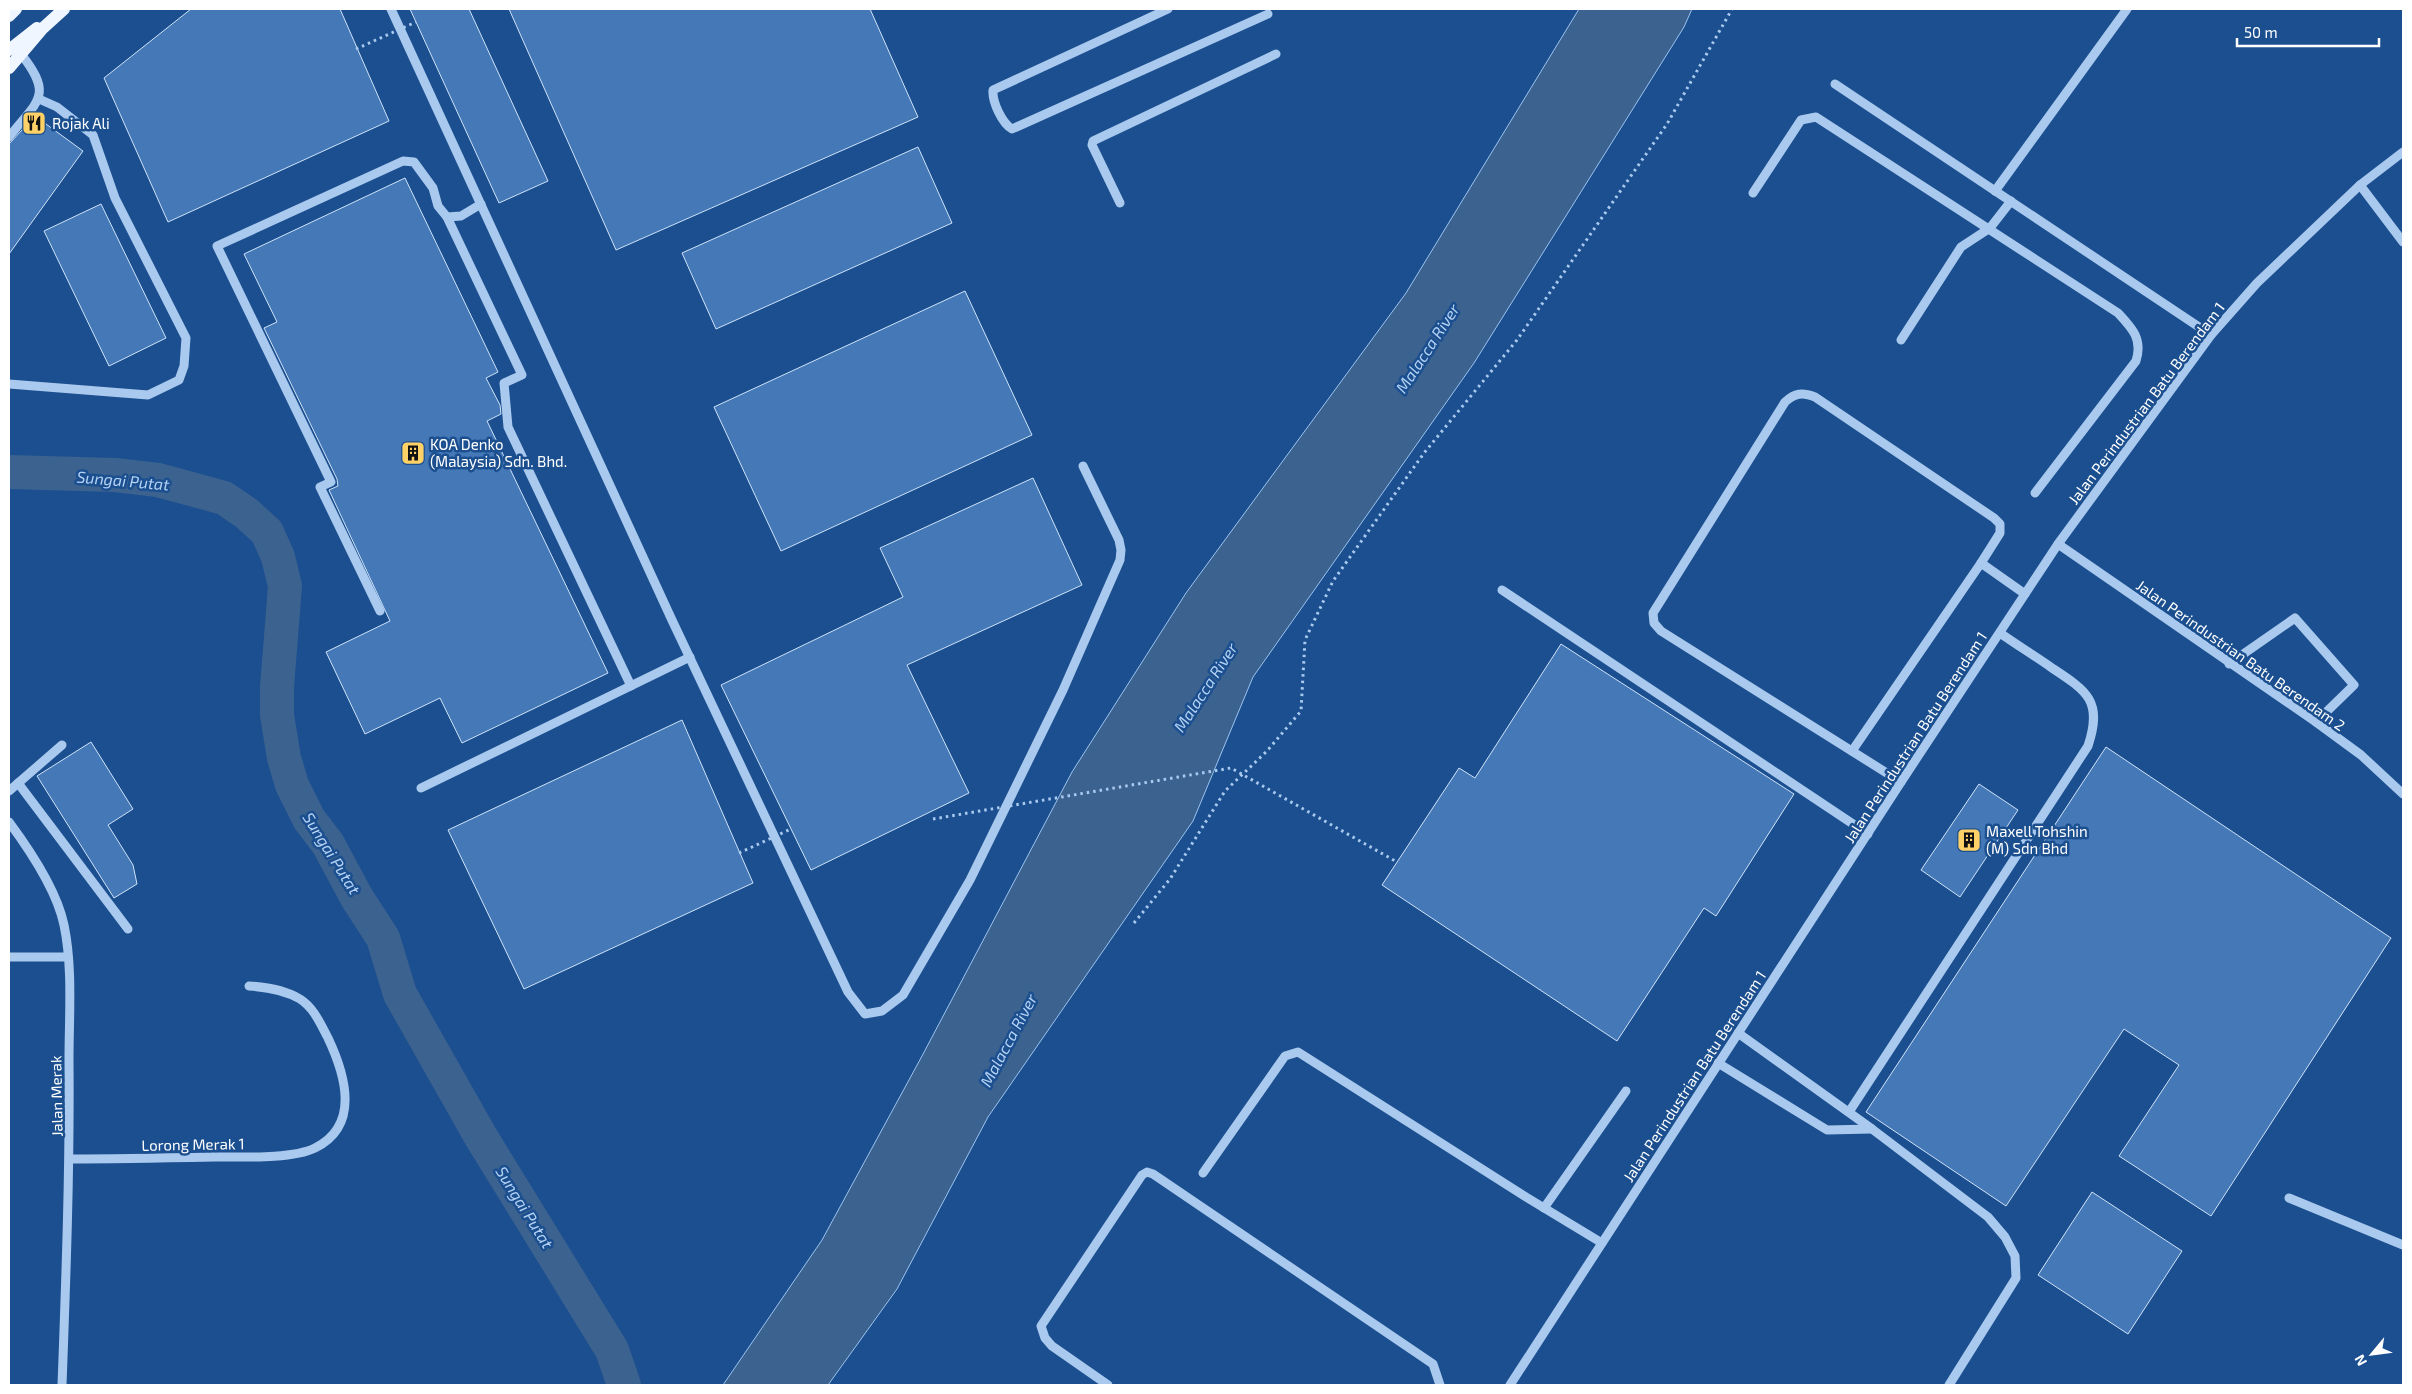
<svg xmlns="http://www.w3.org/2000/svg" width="2412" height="1394" viewBox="0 0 2412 1394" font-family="'Exo 2',sans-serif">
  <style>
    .water { fill: #3c6290; stroke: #9cc4f0 }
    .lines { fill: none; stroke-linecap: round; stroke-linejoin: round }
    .river { stroke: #3c6290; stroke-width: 34 }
    .building { fill: #4478b7; stroke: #cfe3fa }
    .path { stroke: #a9c9ee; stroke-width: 3; stroke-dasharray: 2.5 4; stroke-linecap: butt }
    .minor { stroke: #a9c9ee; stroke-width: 9 }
    .major { stroke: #f0f6ff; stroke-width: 12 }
    .path-bridge { stroke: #a9c9ee; stroke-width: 3; stroke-dasharray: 2.5 4; stroke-linecap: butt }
    .labels { text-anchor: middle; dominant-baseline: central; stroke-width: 5; stroke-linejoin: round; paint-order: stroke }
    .poi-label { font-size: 15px; fill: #fff; stroke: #1b4f8f; text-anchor: start }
    .street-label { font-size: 15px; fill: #fff; stroke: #1b4f8f }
    .water-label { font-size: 16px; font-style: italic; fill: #b5d3f5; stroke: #1b4f8f }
  </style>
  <rect width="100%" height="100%" fill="#1b4f8f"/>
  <!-- water -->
  <path class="water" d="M1579 9H1692L1684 27 1474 363 1253 677 1193 821 988 1117 897 1289 828 1385H723L822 1240 922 1056 1072 772 1186 593 1406 293Z"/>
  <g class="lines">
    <!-- river -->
    <path class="river" d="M9 472 115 475 158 480 224 498 246 513 267 532 278 557 285 586 277 687V715L284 758 292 785 309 819 328 844 357 898 383 938 400 994 481 1137 612 1350 624 1385"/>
  </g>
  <!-- building -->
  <g class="building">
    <path d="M191 9H340L389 121 168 222 104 78Z"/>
    <path d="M410 9H469L548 181 499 203Z"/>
    <path d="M509 9H870L918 117 616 250Z"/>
    <path d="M35 116 83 151 9 254V144Z"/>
    <path d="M918 147 952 223 716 329 682 253Z"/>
    <path d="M405 178 498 372 486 378 500 405 501 414 487 421 608 673 462 743 440 698 365 734 326 652 390 621 329 490 338 486 337 479 264 328 277 322 244 254Z"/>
    <path d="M101 204 166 338 109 366 44 231Z"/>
    <path d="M965 291 1032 435 781 551 714 407Z"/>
    <path d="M1033 478 1082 585 907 665 969 793 811 870 721 685 903 597 880 548Z"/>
    <path d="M1561 644 1794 794 1716 916 1704 908 1617 1041 1382 885 1459 768 1475 778Z"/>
    <path d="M682 720 753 883 524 989 448 830Z"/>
    <path d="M91 742 133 809 108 825 133 865 137 884 114 898 37 776Z"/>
    <path d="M2106 747 2391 938 2211 1216 2119 1156 2179 1065 2124 1029 2006 1206 1866 1112Z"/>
    <path d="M1979 784 2018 810 1960 897 1921 870Z"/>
    <path d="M2092 1192 2182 1251 2128 1334 2038 1275Z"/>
  </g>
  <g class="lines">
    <!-- path -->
    <path class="path" d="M1134 923 1170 879 1225 791 1267 751 1301 711 1305 640 1333 581 1424 453 1517 340 1667 124 1732 9"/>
    <!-- minor -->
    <g class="minor">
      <path d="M391 9 671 618 848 992 865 1014 882 1011 903 995 970 880 1063 690 1120 560 1121 550 1119 540 1083 466"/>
      <path d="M1168 9 993 90C992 102 1002 123 1012 129L1268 14"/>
      <path d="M1835 84 2211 335"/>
      <path d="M9 137C38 100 54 96 21 54"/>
      <path d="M2360 185 2403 242"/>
      <path d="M1995 191 2127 9"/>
      <path d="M1753 193 1801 120 1816 117 2118 313C2132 328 2143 339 2136 361L2035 493"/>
      <path d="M1120 203 1092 145 1093 141 1276 54"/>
      <path d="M447 217 522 375 504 383 508 427 631 686"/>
      <path d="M1901 340 1961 247 1990 228 2011 201"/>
      <path d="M9 384 148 395 179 380 184 366 186 338 115 198 93 135 57 107 39 99"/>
      <path d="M2058 544 2316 722 2361 755 2403 794"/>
      <path d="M1502 590 1868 834"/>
      <path d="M380 611 320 487 331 482 217 246 403 161 414 162 433 188 438 206 447 217 461 216 481 204"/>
      <path d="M2229 664 2295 618 2354 685 2316 722"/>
      <path d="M1852 751 1981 563"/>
      <path d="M1901 782 1661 631 1654 623 1653 613 1785 402C1795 393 1802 392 1815 397L1994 518 2000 524V533L1981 563 2025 594"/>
      <path d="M18 783 128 929"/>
      <path d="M421 788 690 657"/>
      <path d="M9 791 62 745"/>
      <path d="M9 822C29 849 57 891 64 925 73 968 69 1016 69 1060 70 1169 66 1277 62 1385"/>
      <path d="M9 957H68"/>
      <path d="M1738 1033 1872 1129 1988 1217 2005 1237 2015 1256 2016 1278 1949 1385"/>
      <path d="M1718 1063 1827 1130 1872 1129"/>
      <path d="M1849 1112 2088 746C2103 701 2087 691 2052 668 2035 656 2017 645 2000 633"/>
      <path d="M70 1159C119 1159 168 1158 218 1157 243 1157 293 1159 315 1148 361 1125 345 1074 328 1038 320 1023 314 1008 300 999 285 990 265 987 249 986"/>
      <path d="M1203 1173 1285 1056 1298 1052 1526 1197 1602 1243"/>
      <path d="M2289 1198 2403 1245"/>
      <path d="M1544 1208 1626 1091"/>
      <path d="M1108 1385 1052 1346 1045 1338 1041 1326 1142 1175 1147 1172 1153 1174 1433 1364 1440 1385"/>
      <path d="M1510 1385 1901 782 2058 544 2211 335 2257 283 2360 185 2403 152"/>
    </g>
    <!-- major -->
    <g class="major">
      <path d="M9 16 16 9"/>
      <path d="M9 50 37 28"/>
      <path d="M9 68 42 29 64 9"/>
    </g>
    <!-- path-bridge -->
    <g class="path-bridge">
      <path d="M356 49 416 22"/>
      <path d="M933 819 1231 768 1397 862"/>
      <path d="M739 853 791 829"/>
    </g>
  </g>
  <!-- icons -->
  <defs>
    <g id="restaurant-square" transform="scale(1.25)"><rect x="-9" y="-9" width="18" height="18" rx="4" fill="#ffd166" stroke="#1b4f8f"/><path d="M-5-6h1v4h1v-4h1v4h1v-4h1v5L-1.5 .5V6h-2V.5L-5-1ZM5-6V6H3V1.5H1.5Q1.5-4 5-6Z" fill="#111"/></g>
    <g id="building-square" transform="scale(1.25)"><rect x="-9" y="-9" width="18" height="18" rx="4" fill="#ffd166" stroke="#1b4f8f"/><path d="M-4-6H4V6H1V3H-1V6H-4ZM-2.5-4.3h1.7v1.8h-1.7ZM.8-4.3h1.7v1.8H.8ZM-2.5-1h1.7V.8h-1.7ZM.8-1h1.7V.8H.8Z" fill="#111"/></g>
  </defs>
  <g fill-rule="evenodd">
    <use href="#restaurant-square" x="34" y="123"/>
    <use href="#building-square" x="413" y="453"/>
    <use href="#building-square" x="1969" y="840"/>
  </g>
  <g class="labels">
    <!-- poi labels -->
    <g class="poi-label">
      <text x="52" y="123">Rojak Ali</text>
      <text x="430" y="444">KOA Denko<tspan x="430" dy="17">(Malaysia) Sdn. Bhd.</tspan></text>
      <text x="1986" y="831">Maxell Tohshin<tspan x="1986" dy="17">(M) Sdn Bhd</tspan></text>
    </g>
    <!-- street labels -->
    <g class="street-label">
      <text transform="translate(2146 403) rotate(-53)">Jalan Perindustrian Batu Berendam 1</text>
      <text transform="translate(2241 655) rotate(35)">Jalan Perindustrian Batu Berendam 2</text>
      <text transform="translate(1915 737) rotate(-57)">Jalan Perindustrian Batu Berendam 1</text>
      <text transform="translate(1694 1076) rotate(-57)">Jalan Perindustrian Batu Berendam 1</text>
      <text transform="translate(56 1096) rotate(-91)">Jalan Merak</text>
      <text transform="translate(193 1144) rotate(-1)">Lorong Merak 1</text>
    </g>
    <!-- water labels -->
    <g class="water-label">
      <text transform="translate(1427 348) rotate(-57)">Malacca River</text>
      <text transform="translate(123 480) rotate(5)">Sungai Putat</text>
      <text transform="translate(1205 687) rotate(-57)">Malacca River</text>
      <text transform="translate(332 853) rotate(58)">Sungai Putat</text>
      <text transform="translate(1008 1040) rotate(-62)">Malacca River</text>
      <text transform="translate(525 1207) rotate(58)">Sungai Putat</text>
    </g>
  </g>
  <!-- border -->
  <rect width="2412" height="1394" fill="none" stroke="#ffffff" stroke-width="20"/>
  <!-- north arrow -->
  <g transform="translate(2372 1354) rotate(241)" stroke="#1b4f8f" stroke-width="4" paint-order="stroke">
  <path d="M0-4L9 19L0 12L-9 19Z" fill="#ffffff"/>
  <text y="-8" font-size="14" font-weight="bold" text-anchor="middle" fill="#ffffff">N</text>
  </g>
  <!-- scale -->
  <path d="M2237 38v8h142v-8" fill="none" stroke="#ffffff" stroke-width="2.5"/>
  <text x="2244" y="38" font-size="15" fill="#ffffff" stroke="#1b4f8f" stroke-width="4" paint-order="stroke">50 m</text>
</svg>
